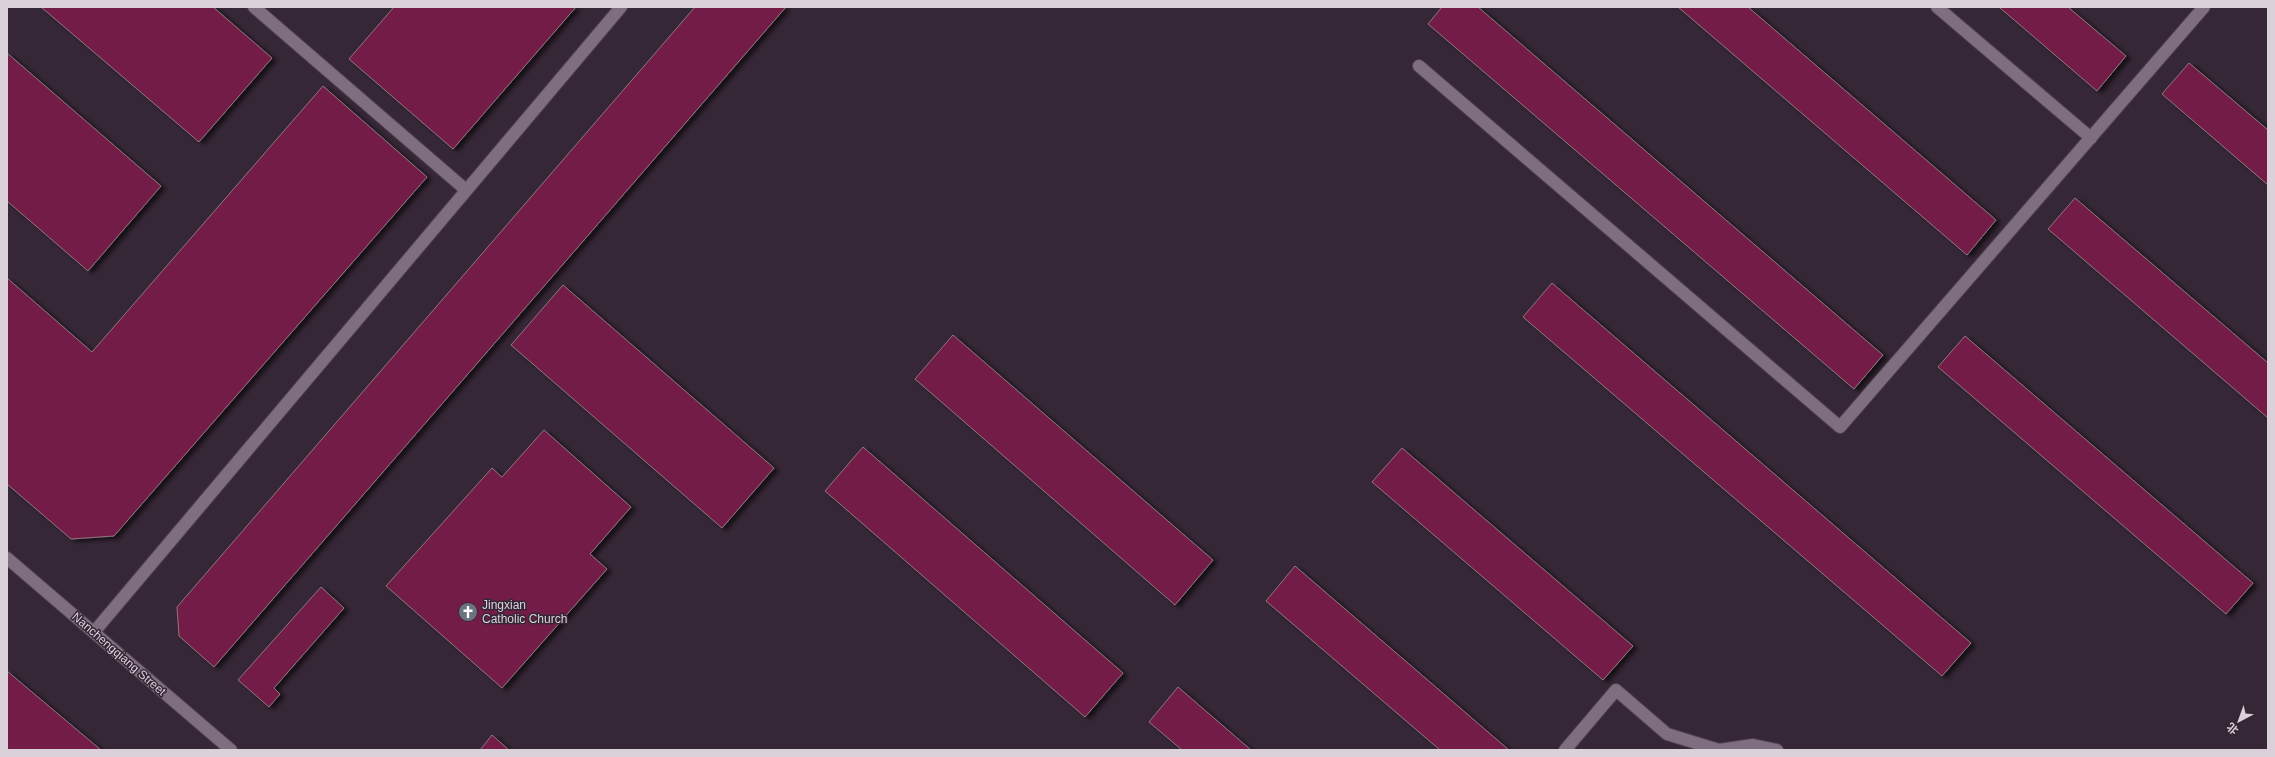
<svg xmlns="http://www.w3.org/2000/svg" width="2275" height="757" viewBox="0 0 2275 757" font-family="Helvetica,'Noto Sans SC',sans-serif">
  <style>
    .building { fill: #721d47; stroke: #8f767f; filter: url(#shadow) }
    .lines { fill: none; stroke-linecap: round; stroke-linejoin: round }
    .lane-casing { stroke: #4f424f; stroke-width: 14 }
    .street-casing { stroke: #4f424f; stroke-width: 14 }
    .secondary-casing { stroke: #4f424f; stroke-width: 14 }
    .lane { stroke: #7f6e7f; stroke-width: 12 }
    .street { stroke: #7f6e7f; stroke-width: 12 }
    .secondary { stroke: #7f6e7f; stroke-width: 12 }
    .labels { text-anchor: middle; dominant-baseline: central; stroke-width: 3; stroke-linejoin: round; paint-order: stroke }
    .poi-label { font-size: 12px; fill: #dbd1db; stroke: #362736; text-anchor: start }
    .street-label { font-size: 12px; fill: #dbd1db; stroke: #362736 }
  </style>
  <defs>
    <filter id="shadow"><feDropShadow dx="4.5" dy="2.5" stdDeviation="2" flood-color="#0009"/></filter>
  </defs>
  <rect width="100%" height="100%" fill="#362736"/>
  <!-- building -->
  <g class="building">
    <path d="M41 7H213L272 58 199 142Z"/>
    <path d="M394 7H576L453 149 349 59Z"/>
    <path d="M695 7H786L214 667 179 636 177 607Z"/>
    <path d="M1442 7H1478L1883 355 1854 389 1428 24Z"/>
    <path d="M1678 7H1748L1996 220 1967 255Z"/>
    <path d="M1999 7H2068L2126 56 2097 91Z"/>
    <path d="M7 53 161 186 88 271 7 201Z"/>
    <path d="M2189 63 2268 130V185L2162 94Z"/>
    <path d="M323 86 427 177 114 536 71 539 7 484V278L92 352Z"/>
    <path d="M2075 198 2268 363V418L2048 229Z"/>
    <path d="M1552 283 1971 643 1942 676 1523 317Z"/>
    <path d="M563 285 774 468 722 528 511 345Z"/>
    <path d="M953 335 1213 560 1175 605 915 379Z"/>
    <path d="M1965 336 2253 583 2226 614 1938 367Z"/>
    <path d="M544 430 631 507 590 554 607 569 502 688 386 586 492 468 502 477Z"/>
    <path d="M863 447 1123 673 1085 717 825 491Z"/>
    <path d="M1402 448 1633 646 1603 680 1372 482Z"/>
    <path d="M1295 566 1509 750H1440L1266 601Z"/>
    <path d="M321 587 344 608 274 688 280 694 269 707 238 680Z"/>
    <path d="M7 671 101 750H7Z"/>
    <path d="M1178 687 1251 750H1182L1149 722Z"/>
    <path d="M492 735 509 750H480Z"/>
  </g>
  <g class="lines">
    <!-- lane casing -->
    <g class="lane-casing">
      <g id="lane">
        <path d="M254 7 466 190"/>
        <path d="M1937 7 2091 138"/>
        <path d="M1419 66 1840 427 2204 7"/>
        <path d="M1565 750 1616 690 1667 734 1719 750 1753 745 1777 750"/>
      </g>
    </g>
    <!-- street casing -->
    <g class="street-casing">
      <path id="street" d="M94 632 621 7"/>
    </g>
    <!-- secondary casing -->
    <g class="secondary-casing">
      <path id="secondary" d="M7 558 231 750"/>
    </g>
    <!-- lane -->
    <use href="#lane" class="lane"/>
    <!-- street -->
    <use href="#street" class="street"/>
    <!-- secondary -->
    <use href="#secondary" class="secondary"/>
  </g>
  <!-- icons -->
  <defs>
    <g id="church-disc" transform="scale(1)"><circle r="9.5" fill="#6b7280" stroke="#362736"/><path d="M-1.2-6h2.4v3.5h3.3v2.4h-3.3V6h-2.4V-.1h-3.3v-2.4h3.3Z" fill="#fff"/></g>
  </defs>
  <g fill-rule="evenodd">
    <use href="#church-disc" x="468" y="612"/>
  </g>
  <g class="labels">
    <!-- poi labels -->
    <g class="poi-label">
      <text x="482" y="605">Jingxian<tspan x="482" dy="14">Catholic Church</tspan></text>
    </g>
    <!-- street labels -->
    <g class="street-label">
      <text transform="translate(119 654) rotate(41)">Nanchengqiang Street</text>
    </g>
  </g>
  <!-- border -->
  <rect width="2275" height="757" fill="none" stroke="#dbd1db" stroke-width="16"/>
  <!-- north arrow -->
  <g transform="translate(2239 721) rotate(221)" stroke="#362736" stroke-width="3" paint-order="stroke">
  <path d="M0-3L7 15L0 10L-7 15Z" fill="#dbd1db"/>
  <text y="-6" font-size="11" font-weight="bold" text-anchor="middle" fill="#dbd1db">北</text>
  </g>
</svg>
